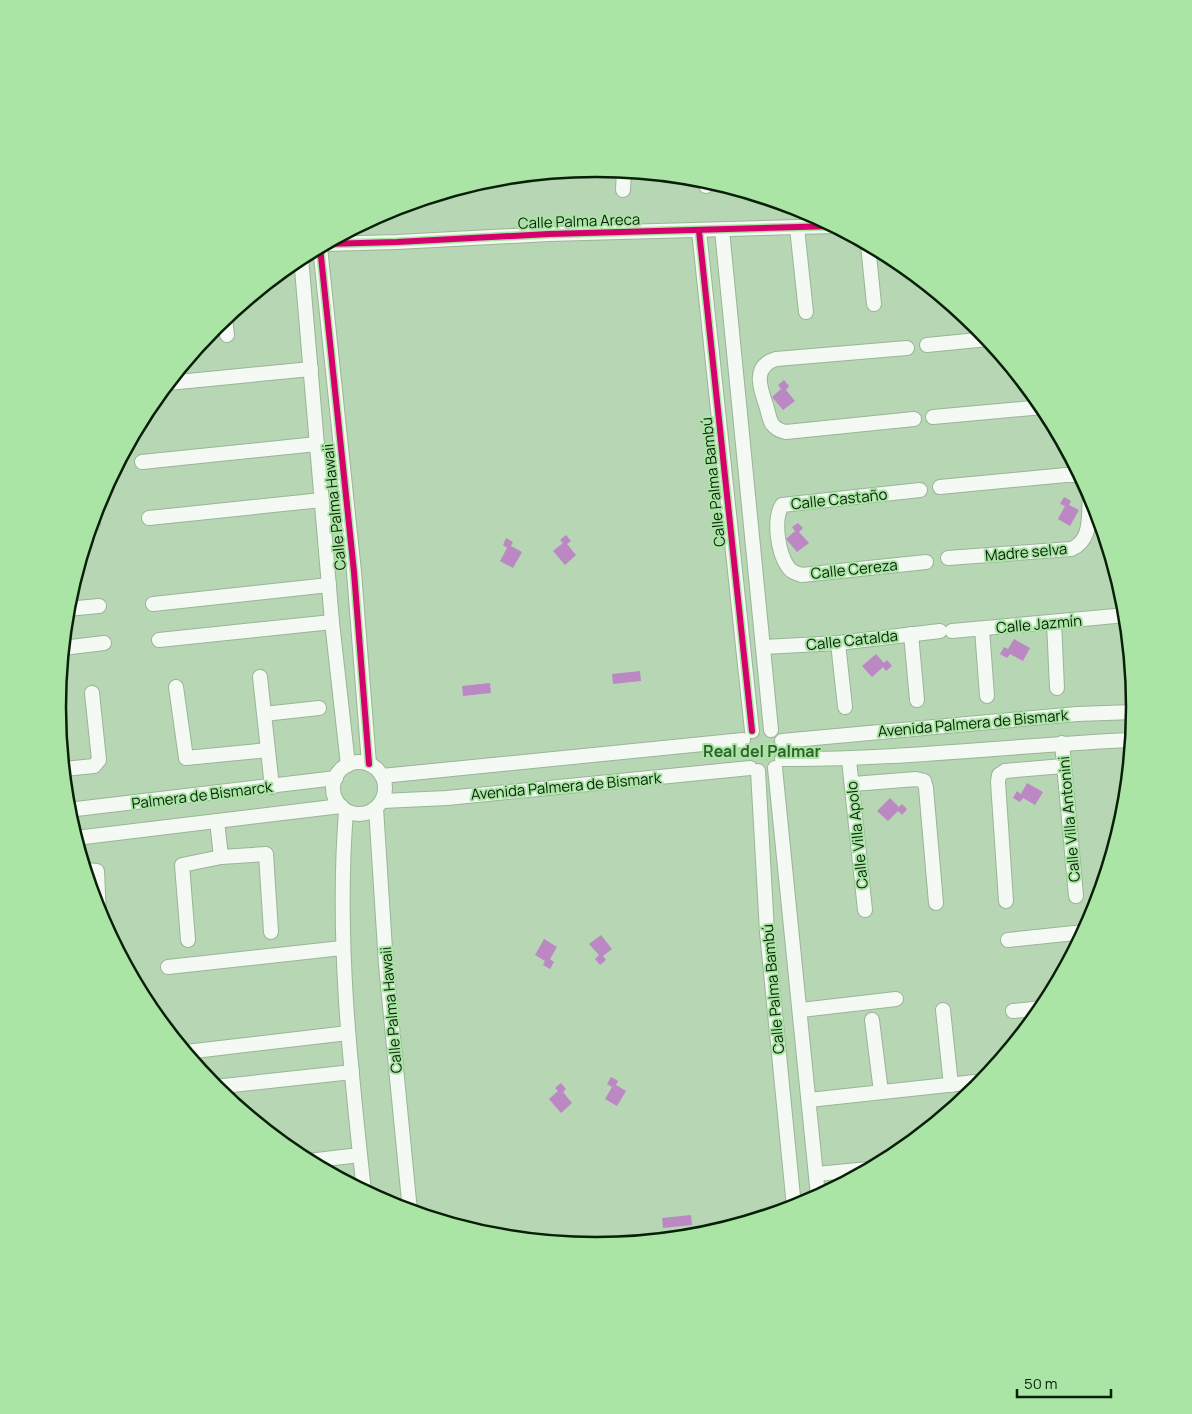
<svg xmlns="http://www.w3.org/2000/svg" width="1192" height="1414" viewBox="0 0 1192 1414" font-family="Manrope,sans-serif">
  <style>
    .water { fill: #bb88c3 }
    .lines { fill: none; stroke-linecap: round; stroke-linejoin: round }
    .minor-casing { stroke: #9bb499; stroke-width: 16 }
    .minor { stroke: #f4f9f4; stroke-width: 14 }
    .cycleway-casing { stroke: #aae5a5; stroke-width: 9 }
    .cycleway { stroke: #d6006c; stroke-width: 6 }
    .labels { text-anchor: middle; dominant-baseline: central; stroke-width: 4; stroke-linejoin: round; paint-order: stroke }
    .street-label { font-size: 15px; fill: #092008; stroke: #aae5a5 }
    .neighbourhood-label { font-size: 16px; font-weight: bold; fill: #2e642b; stroke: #aae5a5 }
    .rim { fill: none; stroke: #092008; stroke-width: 2.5 }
  </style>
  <rect width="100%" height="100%" fill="#b7d6b4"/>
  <!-- water -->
  <g class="water">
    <path d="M784 380 789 386 786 390 795 401 783 410 772 397 781 389 778 385Z"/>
    <path d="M1064 497 1071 501 1069 505 1079 510 1070 526 1058 519 1065 506 1060 504Z"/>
    <path d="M798 523 803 528 799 532 809 543 797 552 786 539 795 531 792 527Z"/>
    <path d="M566 535 571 541 567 544 576 555 565 565 553 551 563 543 560 540Z"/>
    <path d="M506 538 513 542 511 546 522 552 513 568 500 561 507 548 503 545Z"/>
    <path d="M1014 639 1030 648 1023 661 1010 654 1007 658 1000 654 1004 647 1008 649Z"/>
    <path d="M876 654 884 663 887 660 892 666 886 671 883 667 872 677 862 666Z"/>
    <path d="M640 671 641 681 613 684 612 674Z"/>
    <path d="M490 683 491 693 463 696 462 686Z"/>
    <path d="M1027 783 1043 792 1035 805 1023 798 1020 802 1013 798 1017 791 1021 794Z"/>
    <path d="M890 798 899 807 902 804 907 809 902 815 898 811 888 821 877 811Z"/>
    <path d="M601 935 612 949 603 956 606 960 600 965 595 959 599 955 589 944Z"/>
    <path d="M544 939 557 947 550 959 554 962 550 969 543 965 545 961 535 955Z"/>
    <path d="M611 1077 618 1081 616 1085 626 1091 617 1106 605 1099 612 1087 607 1084Z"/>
    <path d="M561 1083 566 1089 563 1092 572 1103 561 1113 549 1099 558 1091 555 1088Z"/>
    <path d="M691 1215 692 1225 663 1228 662 1218Z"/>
  </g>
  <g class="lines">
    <!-- minor casing -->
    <g class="minor-casing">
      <g id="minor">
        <path d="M706 186 707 181"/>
        <path d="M623 190 624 171"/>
        <path d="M797 228 806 312"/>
        <path d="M722 230 771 730"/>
        <path d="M699 231 752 731"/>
        <path d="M325 244 397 242 549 234 833 226"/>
        <path d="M868 245 874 304"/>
        <path d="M320 247 354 572 369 764"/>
        <path d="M301 257 332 622 348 765"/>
        <path d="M225 318 227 335"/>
        <path d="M927 345 988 339"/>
        <path d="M907 348 776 359C752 366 760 388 766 405 768 411 769 419 772 424 776 429 780 431 786 432L914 419"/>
        <path d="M168 383 311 369"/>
        <path d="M933 417 1043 407"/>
        <path d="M142 462 317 444"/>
        <path d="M940 487 1066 475H1078L1083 481"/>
        <path d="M920 490 782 505C773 520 778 553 788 567 791 572 796 573 802 575L926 562"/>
        <path d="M149 518 322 500"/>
        <path d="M92 524H93"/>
        <path d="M948 558 1071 549C1093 540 1088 515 1090 495"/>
        <path d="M153 604 329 585"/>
        <path d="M67 609 99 606"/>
        <path d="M1054 622 1057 688"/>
        <path d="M982 629 987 696"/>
        <path d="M952 631 1126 615"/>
        <path d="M911 634 917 700"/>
        <path d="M159 640 332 622"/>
        <path d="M838 643 845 707"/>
        <path d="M764 647 838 643 940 631"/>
        <path d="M63 648 104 643"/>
        <path d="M260 677 272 787"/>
        <path d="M176 687 186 758 268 750"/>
        <path d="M264 714 319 708"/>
        <path d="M782 741 1077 714 1134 712"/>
        <path d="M1062 743 1076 896"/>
        <path d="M782 759C899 760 1015 745 1131 740"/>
        <path d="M849 760 865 910"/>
        <circle cx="359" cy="788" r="26"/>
        <path d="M775 768 818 1196"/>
        <path d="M64 769 94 766 99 760 92 693"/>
        <path d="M758 771 767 932 794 1207"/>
        <path d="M382 776 743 740"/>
        <path d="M853 784 916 779 924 781 926 788 936 903"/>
        <path d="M382 801 447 798 750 768"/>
        <path d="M376 808 386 965 410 1211"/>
        <path d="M68 810 336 778"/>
        <path d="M346 811C336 938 350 1064 364 1191"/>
        <path d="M217 821 221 857"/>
        <path d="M76 838 341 806"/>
        <path d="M85 870 97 871 99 915"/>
        <path d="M1006 901 998 782 999 775 1005 771 1063 766"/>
        <path d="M188 940 182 865 221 857 266 854 271 932"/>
        <path d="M1008 940 1084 932"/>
        <path d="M168 967 342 948"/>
        <path d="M801 1010 896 999"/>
        <path d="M943 1010 951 1085"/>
        <path d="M1013 1011 1042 1008"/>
        <path d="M872 1020 881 1092"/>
        <path d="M186 1052 348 1033"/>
        <path d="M214 1087 352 1072"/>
        <path d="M809 1100 975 1082"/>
        <path d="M308 1161 360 1155"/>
        <path d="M816 1174 869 1169"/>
      </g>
    </g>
    <!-- minor -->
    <use href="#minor" class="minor"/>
    <!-- cycleway casing -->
    <g class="cycleway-casing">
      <g id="cycleway">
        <path d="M699 231 752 731"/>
        <path d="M325 244 397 242 549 234 833 226"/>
        <path d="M320 247 354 572 369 764"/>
      </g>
    </g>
    <!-- cycleway -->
    <use href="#cycleway" class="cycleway"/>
  </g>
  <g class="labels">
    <!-- street labels -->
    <g class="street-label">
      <text transform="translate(579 221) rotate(-2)">Calle Palma Areca</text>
      <text transform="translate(713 482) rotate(-96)">Calle Palma Bambú</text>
      <text transform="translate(839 499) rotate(-6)">Calle Castaño</text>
      <text transform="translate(334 507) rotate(-96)">Calle Palma Hawaii</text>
      <text transform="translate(1026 552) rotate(-5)">Madre selva</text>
      <text transform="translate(854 569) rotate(-6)">Calle Cereza</text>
      <text transform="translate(1039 624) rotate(-5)">Calle Jazmín</text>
      <text transform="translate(852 640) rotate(-6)">Calle Catalda</text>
      <text transform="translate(973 723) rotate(-5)">Avenida Palmera de Bismark</text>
      <text transform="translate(566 786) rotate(-5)">Avenida Palmera de Bismark</text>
      <text transform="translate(202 795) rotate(-7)">Palmera de Bismarck</text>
      <text transform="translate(1069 819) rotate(-95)">Calle Villa Antonini</text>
      <text transform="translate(857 835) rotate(-96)">Calle Villa Apolo</text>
      <text transform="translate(773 989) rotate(-95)">Calle Palma Bambú</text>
      <text transform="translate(391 1010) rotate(-95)">Calle Palma Hawaii</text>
    </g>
    <!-- neighbourhood labels -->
    <g class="neighbourhood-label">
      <text x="762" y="751">Real del Palmar</text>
    </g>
  </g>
  <!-- crop -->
  <path d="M0 0H1192V1414H0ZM66 707a530 530 0 1 1 1060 0a530 530 0 1 1-1060 0Z" fill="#aae5a5" fill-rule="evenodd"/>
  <path class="rim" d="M66 707a530 530 0 1 1 1060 0a530 530 0 1 1-1060 0Z"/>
  <!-- scale -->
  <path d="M1017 1389v8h94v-8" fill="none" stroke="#092008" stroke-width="2.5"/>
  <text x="1024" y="1389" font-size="15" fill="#092008" stroke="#aae5a5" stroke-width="4" paint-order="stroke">50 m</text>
</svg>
